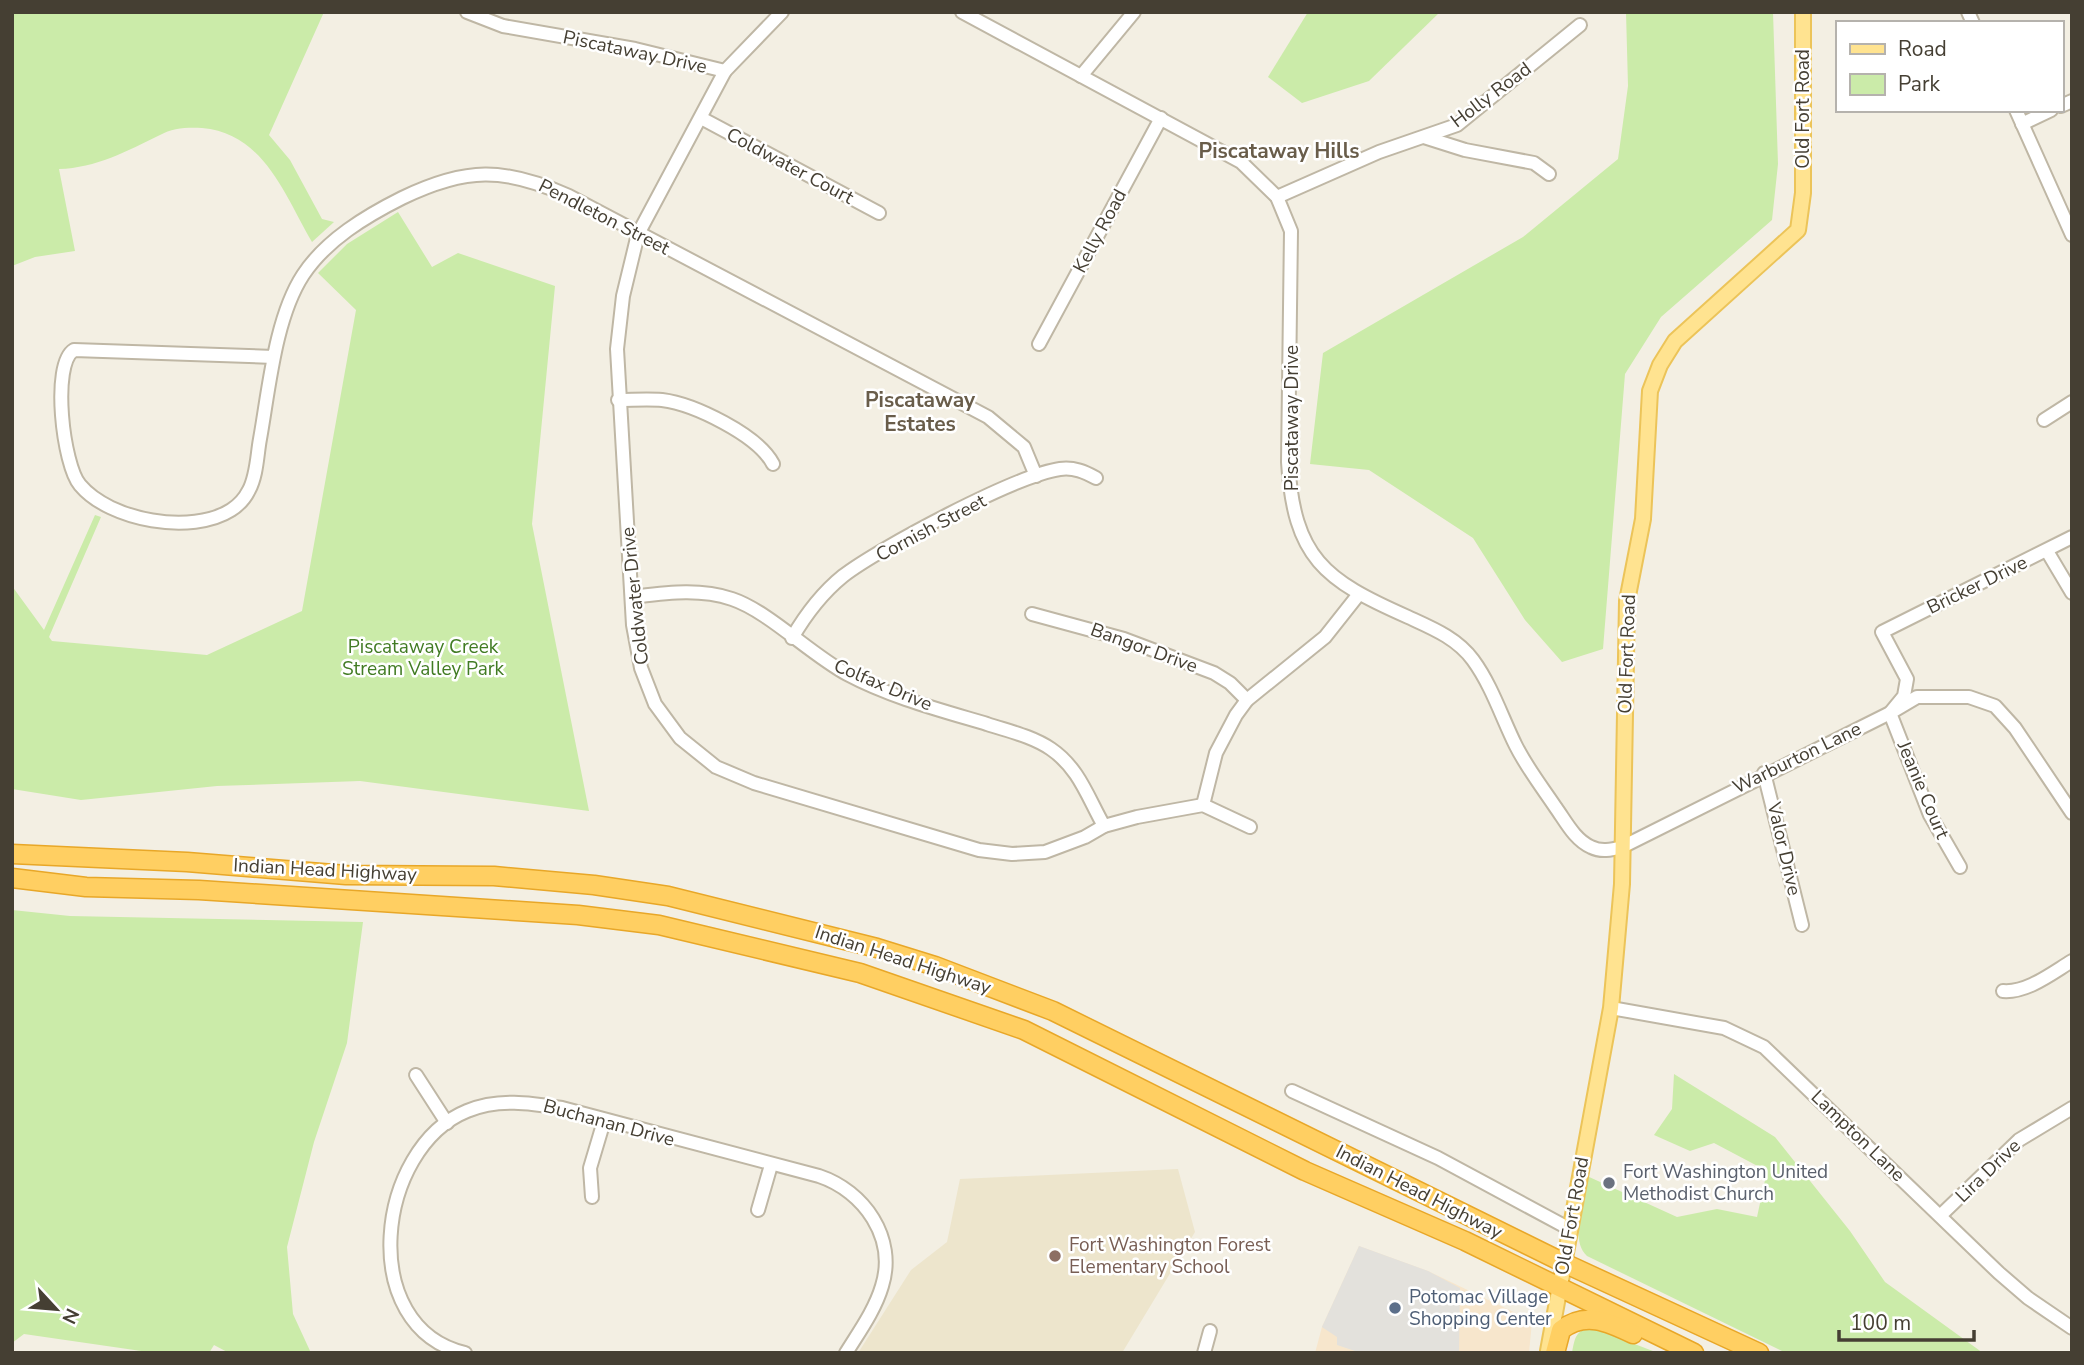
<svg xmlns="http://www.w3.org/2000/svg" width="2084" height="1365" viewBox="0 0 2084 1365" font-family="'Nunito Sans',sans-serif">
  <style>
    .commercial { fill: #f7e6cc }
    .education { fill: #ede5cc }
    .green { fill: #cbeba9 }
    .parking { fill: #e3e1dc }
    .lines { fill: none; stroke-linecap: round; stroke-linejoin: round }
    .minor-casing { stroke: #bfb7a5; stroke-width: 16 }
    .major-casing { stroke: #ecc459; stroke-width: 18 }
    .highway-casing { stroke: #e8a728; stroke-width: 21 }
    .minor { stroke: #fff; stroke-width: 12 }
    .major { stroke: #ffe390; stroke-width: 14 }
    .highway { stroke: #ffcf62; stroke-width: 18 }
    .worship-dot { fill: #6b7280; stroke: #fff; stroke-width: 2.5 }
    .education-dot { fill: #8d6e63; stroke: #fff; stroke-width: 2.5 }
    .service-dot { fill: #5c6f8a; stroke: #fff; stroke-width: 2.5 }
    .labels { text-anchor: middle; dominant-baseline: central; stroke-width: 5; stroke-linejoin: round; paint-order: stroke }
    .street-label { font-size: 19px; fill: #453f33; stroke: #fff }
    .park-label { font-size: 19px; fill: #417b23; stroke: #fff }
    .worship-label { font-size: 19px; fill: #5b616d; stroke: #fff; text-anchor: start }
    .education-label { font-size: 19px; fill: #785e54; stroke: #fff; text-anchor: start }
    .service-label { font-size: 19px; fill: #4e5e75; stroke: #fff; text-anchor: start }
    .neighbourhood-label { font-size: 21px; font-weight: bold; fill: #695d4a; stroke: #fff }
  </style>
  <rect width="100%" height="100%" fill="#f3efe3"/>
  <!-- commercial -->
  <path class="commercial" d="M1359 1246 1428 1271 1532 1321 1529 1353H1315L1322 1327Z"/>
  <!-- education -->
  <path class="education" d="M1178 1169 1195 1232 1122 1353H858L911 1270 947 1242 960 1179Z"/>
  <!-- green -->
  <g class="green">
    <path d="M12 12H324L269 135 290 160 322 219 334 222 312 242C285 196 264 133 202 128 188 127 172 128 160 135 127 151 96 168 59 169L75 251 35 257 12 266Z"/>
    <path d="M1308 12H1440L1369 81 1302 103 1268 77Z"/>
    <path d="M1626 12H1773L1778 164 1772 220 1661 317 1625 374 1603 649 1562 662 1525 620 1473 538 1369 470 1310 464 1323 353 1523 237 1618 159 1628 86Z"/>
    <path d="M398 212 432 267 458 253 555 286 532 524 589 811 360 781 217 786 81 800 12 789V586L44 630 95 515 101 517 49 637 52 641 207 655 302 611 356 310 318 273 347 244Z"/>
    <path d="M12 910 70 916 363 922 347 1043 314 1142 287 1247 293 1314 311 1353H229L214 1345 209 1353H155L24 1334 12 1343Z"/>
    <path d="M1674 1074 1775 1137 1850 1231 1885 1282 1983 1353H1786L1587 1256C1569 1240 1584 1198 1587 1176L1677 1217 1717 1209 1757 1217 1767 1171 1714 1143 1690 1151 1654 1135 1672 1109Z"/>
    <path d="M1593 1328 1658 1353H1572C1575 1337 1576 1329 1593 1328Z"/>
  </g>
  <!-- parking -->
  <path class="parking" d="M1359 1246 1428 1271 1460 1288 1459 1353H1361L1337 1345V1337L1322 1327Z"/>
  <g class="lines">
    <!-- minor casing -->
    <g class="minor-casing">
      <g id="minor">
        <path d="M467 12 503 26 635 49 725 71"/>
        <path d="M782 12 725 71 638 234 623 296 617 349 633 625 641 668 655 704 680 738 716 767 754 783 979 850 1012 854 1045 852 1085 837 1104 826 1137 817 1203 805 1250 827"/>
        <path d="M962 12 1241 162 1277 197 1291 231 1288 462C1294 558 1324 580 1408 617 1432 628 1457 638 1473 660 1492 686 1502 718 1516 746 1527 768 1542 787 1556 808 1566 822 1575 840 1591 847 1601 852 1611 850 1622 847L1890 713 1904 696 1907 679 1882 632 2072 537"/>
        <path d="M1968 12 1973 23"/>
        <path d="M1081 76 1134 12"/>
        <path d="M2061 106 2072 101"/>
        <path d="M2016 110 2072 235"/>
        <path d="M701 118 879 213"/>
        <path d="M2022 124 2051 110"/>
        <path d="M1424 137 1465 150 1534 163 1549 174"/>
        <path d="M1277 197 1379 152 1457 125 1580 25"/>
        <path d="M1039 344 1161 118"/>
        <path d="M274 357 74 350C51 364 63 465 80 485 110 521 192 535 231 510 239 505 245 498 249 490 257 475 257 455 260 439 269 389 275 318 303 275 326 240 366 216 402 198 466 167 504 167 569 196L988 417 1024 447 1036 476"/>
        <path d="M618 400C632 400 648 399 662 400 694 404 758 435 773 464"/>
        <path d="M2044 420 2072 402"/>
        <path d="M2047 551 2072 593"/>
        <path d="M632 597C666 593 699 588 732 599 768 611 810 654 847 674 890 697 940 710 987 724 1008 731 1032 736 1051 749 1079 768 1088 798 1104 826"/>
        <path d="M1032 614 1124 639 1214 673 1230 683 1247 700"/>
        <path d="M792 638C806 614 822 593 843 576 879 548 1017 475 1060 469 1074 467 1085 472 1096 478"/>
        <path d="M1764 773 1802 925"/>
        <path d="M1203 805 1216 753 1236 715 1247 700 1325 637 1359 594"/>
        <path d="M1960 867 1930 815 1890 713 1917 697H1969L1995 706 2015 728 2072 813"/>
        <path d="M2003 991C2027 993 2052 973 2072 961"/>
        <path d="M1611 1008 1724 1028 1764 1047 1999 1273 2028 1298 2072 1328"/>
        <path d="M416 1075 447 1123"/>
        <path d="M1292 1091 1438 1158 1568 1228"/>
        <path d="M592 1197 590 1168 604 1121"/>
        <path d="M758 1210 771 1165"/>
        <path d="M1942 1214 2019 1140 2072 1108"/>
        <path d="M465 1353C355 1327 376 1148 467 1111 498 1098 530 1103 562 1108L819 1176C864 1191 897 1238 882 1286 875 1310 859 1332 846 1353"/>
        <path d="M1204 1353 1210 1331"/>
      </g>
    </g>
    <!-- major casing -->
    <g class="major-casing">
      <path id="major" d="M1548 1351 1611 1008 1622 884 1627 601 1643 519 1650 391 1660 365 1675 341 1798 230 1803 193V12"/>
    </g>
    <!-- highway casing -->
    <g class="highway-casing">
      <g id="highway">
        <path d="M12 854 187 862 346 875 494 876 594 885 668 896 877 948 935 966 1053 1011 1564 1263 1759 1353"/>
        <path d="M12 878 86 887 199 890 578 915 659 925 860 973 1024 1030 1305 1171 1465 1241 1694 1353"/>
        <path d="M1555 1353 1561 1330C1585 1311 1608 1322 1633 1334"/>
      </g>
    </g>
    <!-- minor -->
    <use href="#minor" class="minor"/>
    <!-- major -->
    <use href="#major" class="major"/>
    <!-- highway -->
    <use href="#highway" class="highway"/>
  </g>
  <!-- markers -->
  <circle class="worship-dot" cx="1609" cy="1183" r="7"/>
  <circle class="education-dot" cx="1055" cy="1256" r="7"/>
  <circle class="service-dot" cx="1395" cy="1308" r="7"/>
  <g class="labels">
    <!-- street labels -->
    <g class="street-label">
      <text transform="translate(635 52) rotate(12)">Piscataway Drive</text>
      <text transform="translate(1491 95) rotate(-37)">Holly Road</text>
      <text transform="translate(1803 109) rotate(-90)">Old Fort Road</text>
      <text transform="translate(790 166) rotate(28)">Coldwater Court</text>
      <text transform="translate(604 217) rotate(27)">Pendleton Street</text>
      <text transform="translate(1100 231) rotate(-62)">Kelly Road</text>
      <text transform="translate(1292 418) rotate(-90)">Piscataway Drive</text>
      <text transform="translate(931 528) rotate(-28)">Cornish Street</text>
      <text transform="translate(1977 585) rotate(-26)">Bricker Drive</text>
      <text transform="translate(635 596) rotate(-96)">Coldwater Drive</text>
      <text transform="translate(1144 648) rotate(20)">Bangor Drive</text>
      <text transform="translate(1627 654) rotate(-88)">Old Fort Road</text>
      <text transform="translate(883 685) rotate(23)">Colfax Drive</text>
      <text transform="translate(1797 758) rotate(-26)">Warburton Lane</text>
      <text transform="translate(1923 790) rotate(67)">Jeanie Court</text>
      <text transform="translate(1784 849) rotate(77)">Valor Drive</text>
      <text transform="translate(325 870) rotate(3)">Indian Head Highway</text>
      <text transform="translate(903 960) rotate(18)">Indian Head Highway</text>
      <text transform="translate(609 1123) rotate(15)">Buchanan Drive</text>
      <text transform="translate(1858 1136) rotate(44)">Lampton Lane</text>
      <text transform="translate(1988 1171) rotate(-44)">Lira Drive</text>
      <text transform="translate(1419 1192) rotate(27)">Indian Head Highway</text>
      <text transform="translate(1572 1216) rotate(-80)">Old Fort Road</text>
    </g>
    <!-- park labels -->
    <g class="park-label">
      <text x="423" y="647">Piscataway Creek<tspan x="423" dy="22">Stream Valley Park</tspan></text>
    </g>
    <!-- worship labels -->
    <g class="worship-label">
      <text x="1623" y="1172">Fort Washington United<tspan x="1623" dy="22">Methodist Church</tspan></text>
    </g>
    <!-- education labels -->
    <g class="education-label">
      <text x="1069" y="1245">Fort Washington Forest<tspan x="1069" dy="22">Elementary School</tspan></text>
    </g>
    <!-- service labels -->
    <g class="service-label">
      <text x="1409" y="1297">Potomac Village<tspan x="1409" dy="22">Shopping Center</tspan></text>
    </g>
    <!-- neighbourhood labels -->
    <g class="neighbourhood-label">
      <text x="1279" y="151">Piscataway Hills</text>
      <text x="920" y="400">Piscataway<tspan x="920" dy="24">Estates</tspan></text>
    </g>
  </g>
  <!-- border -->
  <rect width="2084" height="1365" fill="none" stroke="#453f33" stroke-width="28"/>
  <!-- legend -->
  <rect x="1836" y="21" width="228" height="91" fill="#ffffff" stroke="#b5b2ad" stroke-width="2"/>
  <rect x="1850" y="44" width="35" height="10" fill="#ffe390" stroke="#b5b2ad" stroke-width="2"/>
  <text x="1898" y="56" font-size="21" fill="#453f33">Road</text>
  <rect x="1850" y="74" width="35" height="21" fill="#cbeba9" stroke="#b5b2ad" stroke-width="2"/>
  <text x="1898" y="91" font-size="21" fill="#453f33">Park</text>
  <!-- north arrow -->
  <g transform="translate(56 1309) rotate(116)" stroke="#ffffff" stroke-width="5" paint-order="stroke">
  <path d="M0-5L12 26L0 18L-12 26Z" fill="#453f33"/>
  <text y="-10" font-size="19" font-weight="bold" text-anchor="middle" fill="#453f33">N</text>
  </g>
  <!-- scale -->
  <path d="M1839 1330v10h135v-10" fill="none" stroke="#453f33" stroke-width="3.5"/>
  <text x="1850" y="1330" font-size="21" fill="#453f33" stroke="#ffffff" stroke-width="5" paint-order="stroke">100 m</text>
</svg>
